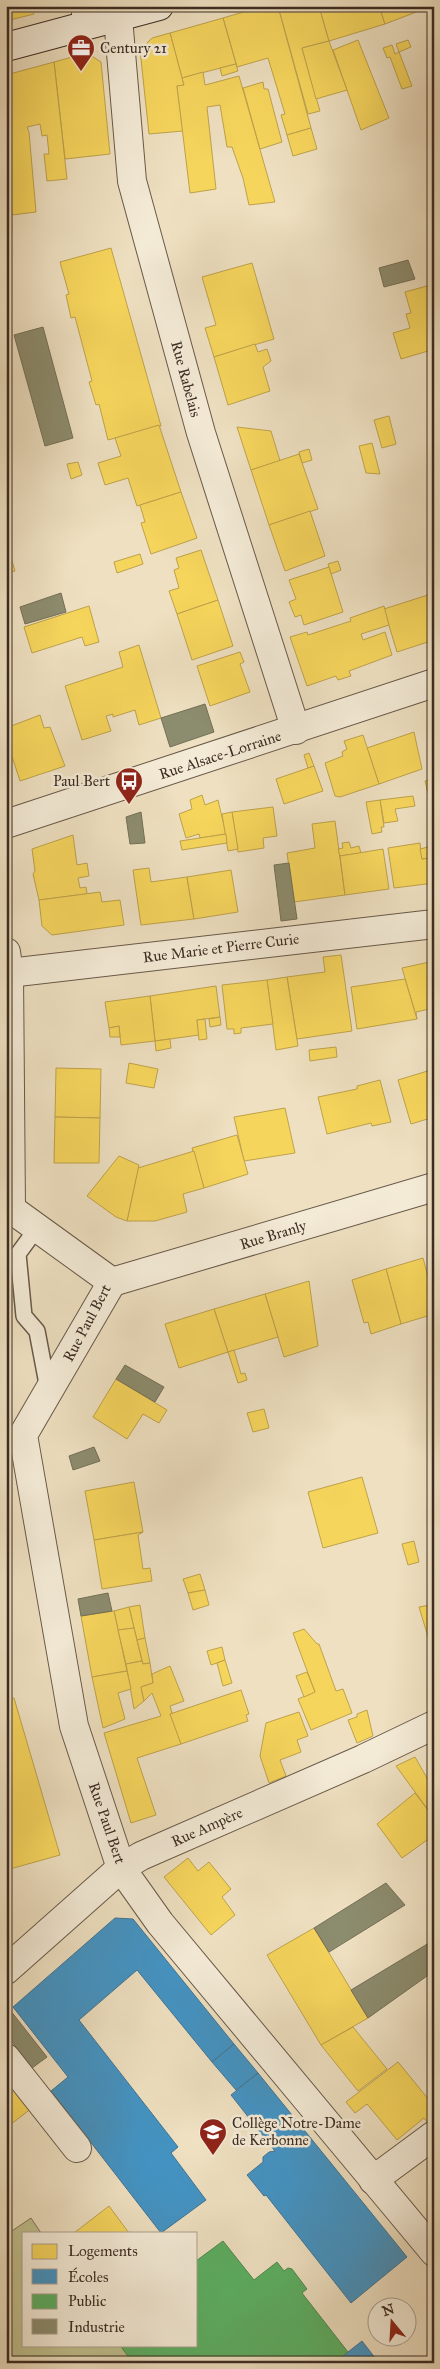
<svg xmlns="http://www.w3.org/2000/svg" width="440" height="2369" viewBox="0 0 440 2369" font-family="'IM FELL Great Primer',serif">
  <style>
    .green { fill: #c0c08e; stroke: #7e7658 }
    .homes { fill: #f6d55c; stroke: #bea24b }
    .schools { fill: #4393c3; stroke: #417493 }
    .public { fill: #5aae61; stroke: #51874e }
    .industry { fill: #8c8c6e; stroke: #746f58 }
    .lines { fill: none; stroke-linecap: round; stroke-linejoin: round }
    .service-casing { stroke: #68594a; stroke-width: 18 }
    .minor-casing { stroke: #68594a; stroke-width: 30 }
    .secondary-casing { stroke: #3c2c23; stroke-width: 30 }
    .service { stroke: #f4ebd7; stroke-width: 15 }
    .minor { stroke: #f4ebd7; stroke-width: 28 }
    .secondary { stroke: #f4ebd7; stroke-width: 28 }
    .labels { text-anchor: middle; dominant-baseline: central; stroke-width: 5; stroke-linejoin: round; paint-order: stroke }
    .poi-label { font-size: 15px; fill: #3c2c23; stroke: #f4ebd7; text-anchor: start }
    .street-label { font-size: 15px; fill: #3c2c23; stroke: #f4ebd7 }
  </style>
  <rect width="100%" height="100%" fill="#eee0c1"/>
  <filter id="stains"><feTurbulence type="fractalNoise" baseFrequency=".004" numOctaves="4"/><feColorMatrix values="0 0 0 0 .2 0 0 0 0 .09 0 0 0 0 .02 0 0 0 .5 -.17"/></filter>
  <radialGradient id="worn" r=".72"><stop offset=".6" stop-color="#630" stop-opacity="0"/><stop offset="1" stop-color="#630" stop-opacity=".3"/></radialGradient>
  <!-- green -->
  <path class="green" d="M31 2218 41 2233H24V2345H120L133 2363H6V2235Z"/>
  <!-- homes -->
  <g class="homes">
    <path d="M6 6H33L34 14 6 21Z"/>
    <path d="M264 6H278L311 128 287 135 281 115 285 114 268 58 237 67 223 18Z"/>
    <path d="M278 6H319L329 41 302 48 320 111 308 114Z"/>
    <path d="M319 6H379L385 24 329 41Z"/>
    <path d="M379 6H432L385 24Z"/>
    <path d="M223 18 236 64 182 78 170 33Z"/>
    <path d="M170 33 184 85 177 86 183 131 149 134 140 50 152 38Z"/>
    <path d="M358 40 389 118 361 130 333 50Z"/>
    <path d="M408 40 411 47 399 52 396 44Z"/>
    <path d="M329 41 347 90 316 99 302 48Z"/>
    <path d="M392 45 395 54 399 52 412 86 402 89 390 57 387 58 383 48Z"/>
    <path d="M87 53 101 62 110 154 65 159 54 62Z"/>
    <path d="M54 62 67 179 47 181 44 154H49L47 135 42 136 40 124 27 127 29 132 36 212 12 215 6 151V75Z"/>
    <path d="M236 64 238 71 222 76 220 68Z"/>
    <path d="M203 72 205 85 239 76 275 202 249 205 243 178 232 147H227L220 105 207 107 216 189 190 193 177 86 184 85 182 78Z"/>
    <path d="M263 82 264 89H268L282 142 260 149 243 88Z"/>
    <path d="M311 128 317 149 293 156 287 135Z"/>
    <path d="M6 190H9L11 211 6 212Z"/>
    <path d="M11 211 12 228 6 229V212Z"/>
    <path d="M111 248 161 426 108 440 99 404 96 405 89 382 92 381 75 317 71 318 66 295 69 294 60 262Z"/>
    <path d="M252 263 274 339 214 357 205 328 216 325 202 277Z"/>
    <path d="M434 284V357L430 358 428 351 401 359 393 333 410 328 406 314 411 313 405 292Z"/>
    <path d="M255 344 258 352 267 349 271 361 263 367 270 391 228 405 214 357Z"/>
    <path d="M389 416 396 444 382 448 374 420Z"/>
    <path d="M159 425 181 492 137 506 128 478 105 485 98 463 121 456 115 438Z"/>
    <path d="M237 427 271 431 280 461 251 470Z"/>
    <path d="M372 443 380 474 366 473 359 446Z"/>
    <path d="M309 449 312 460 302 463 299 452Z"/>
    <path d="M299 454 318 509 269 525 251 470Z"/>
    <path d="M78 462 82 475 71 479 67 464Z"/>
    <path d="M181 492 197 538 151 554 141 523 145 522 140 505Z"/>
    <path d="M310 511 325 556 285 571 269 525Z"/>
    <path d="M8 547 15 571 6 573V548Z"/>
    <path d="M201 550 218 600 177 614 169 591 179 588 174 570 179 568 176 558Z"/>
    <path d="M140 554 143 564 117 573 114 562Z"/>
    <path d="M338 561 341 570 331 574 328 564Z"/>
    <path d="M329 567 343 612 304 625 301 615 295 617 289 602 296 599 289 580Z"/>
    <path d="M434 593V640L397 652 384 609Z"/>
    <path d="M218 600 233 646 192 660 177 614Z"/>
    <path d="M89 606 99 642 85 646 82 637 32 653 24 627Z"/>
    <path d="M384 606 389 625 361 634 363 640 385 632 392 655 349 671 351 676 338 680 336 676 307 686 290 637 307 632 308 635 351 621 350 618Z"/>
    <path d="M139 645 161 718 139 725 135 710 113 717V714L106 716 111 731 82 740 65 686 123 667 119 652Z"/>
    <path d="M240 652 244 662 240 664 250 692 210 706 197 666Z"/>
    <path d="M40 715 44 728 50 727 65 766 20 781 7 741 10 740 6 728Z"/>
    <path d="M414 732 422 769 379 784 367 748Z"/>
    <path d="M363 735 379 784 340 797 335 796 325 763 343 756 342 752 347 749 344 741Z"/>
    <path d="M309 753 314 766 308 768 304 755Z"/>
    <path d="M314 766 323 791 284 804 276 779Z"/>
    <path d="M433 779 434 792 428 793 425 781Z"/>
    <path d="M202 795 205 805 218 800 226 834 200 838 199 834 186 838 179 814 192 809 190 800Z"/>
    <path d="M413 796 415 806 395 809 398 821 384 823 380 800Z"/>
    <path d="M380 800 384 827H381L382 832 372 834 366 802Z"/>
    <path d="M273 807 277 836 263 838 264 848 238 852 232 812Z"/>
    <path d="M232 812 238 849 228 851 222 814Z"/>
    <path d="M335 821 345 895 294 902 287 853 315 848 312 824Z"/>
    <path d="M226 834 227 843 182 850 180 841Z"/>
    <path d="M73 835 77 865 87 863 89 876 78 878 80 888 86 887 87 894 39 900 33 874 35 871 32 849Z"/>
    <path d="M349 842 351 848 359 846 361 853 340 856 338 849 343 848 342 843Z"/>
    <path d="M420 843 422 859 434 857V883L394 888 388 848Z"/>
    <path d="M428 847 431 858 422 859 420 849Z"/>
    <path d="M383 849 389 889 345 895 340 856Z"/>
    <path d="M149 868 151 882 187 877 194 919 141 925 133 870Z"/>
    <path d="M231 870 238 912 194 919 187 877Z"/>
    <path d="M100 892 102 902 120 900 124 925 52 935 42 926 39 900Z"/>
    <path d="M341 955 352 1031 297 1039 287 977 325 972 323 957Z"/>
    <path d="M434 961V1008L416 1012 417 1019 402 968Z"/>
    <path d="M287 977 298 1046 276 1050 267 980Z"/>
    <path d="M405 979 417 1019 357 1029 351 987Z"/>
    <path d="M267 980 273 1024 241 1028V1033L234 1034V1029H227L222 985Z"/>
    <path d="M216 986 220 1017 197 1020 199 1035 155 1041 150 996Z"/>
    <path d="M150 996 155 1041 121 1045 119 1026 109 1028 105 1002Z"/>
    <path d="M220 1017 221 1025 210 1027 209 1019Z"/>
    <path d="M205 1019 207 1039 199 1040 197 1020Z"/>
    <path d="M119 1026 120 1037H110L109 1028Z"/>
    <path d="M170 1039 171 1048 156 1051 155 1041Z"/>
    <path d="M336 1047 337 1057 310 1061 309 1050Z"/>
    <path d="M129 1063 158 1069 154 1088 126 1083Z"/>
    <path d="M56 1068 101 1069 100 1118 55 1117Z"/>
    <path d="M434 1069V1117L411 1124 398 1080Z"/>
    <path d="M380 1080 391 1122 372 1126 371 1123 327 1134 318 1097 357 1089V1086Z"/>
    <path d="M285 1108 295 1153 244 1161 234 1117Z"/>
    <path d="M55 1117 100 1118 99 1163H54Z"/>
    <path d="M237 1135 248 1174 204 1188 192 1148Z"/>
    <path d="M194 1151 204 1188 183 1194 187 1212 155 1221H127L138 1168Z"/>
    <path d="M119 1156 139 1165 127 1221 116 1217 87 1196Z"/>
    <path d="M423 1258 434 1299 431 1301 434 1314 401 1324 386 1269Z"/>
    <path d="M386 1269 401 1324 371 1334 368 1322 364 1323 352 1280Z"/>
    <path d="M309 1281 318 1346 284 1357 265 1294Z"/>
    <path d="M265 1294 278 1337 228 1352 214 1309Z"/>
    <path d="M214 1309 228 1352 179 1368 165 1324Z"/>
    <path d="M234 1350 241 1374 245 1373 247 1380 238 1383 228 1352Z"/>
    <path d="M116 1379 167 1410 159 1423 143 1414 127 1439 93 1417Z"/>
    <path d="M264 1409 269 1428 253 1432 247 1413Z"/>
    <path d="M362 1477 378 1533 323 1548 308 1492Z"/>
    <path d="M134 1482 143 1532 94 1540 85 1491Z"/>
    <path d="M143 1532 138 1535 143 1569 150 1568 152 1581 102 1589 94 1540Z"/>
    <path d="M414 1541 419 1562 408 1565 402 1544Z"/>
    <path d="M200 1574 205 1590 188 1593 183 1579Z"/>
    <path d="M205 1590 209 1605 193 1610 188 1593Z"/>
    <path d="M140 1605 145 1638 137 1640 129 1607Z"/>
    <path d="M430 1605 434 1620V1638L429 1640 419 1607Z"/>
    <path d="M129 1607 134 1628 118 1630 114 1611Z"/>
    <path d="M114 1611 127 1671 92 1677 81 1616Z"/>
    <path d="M134 1628 142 1661 126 1664 118 1630Z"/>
    <path d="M304 1629 317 1644H319L336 1691 343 1689 352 1713 311 1730 298 1699 315 1692 293 1633Z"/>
    <path d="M145 1638 150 1663 143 1664 137 1640Z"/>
    <path d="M222 1647 225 1660 211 1665 207 1651Z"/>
    <path d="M225 1660 232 1683 223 1686 217 1663Z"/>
    <path d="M142 1661 143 1664 150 1663 153 1683 141 1687 144 1701 134 1709 126 1664Z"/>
    <path d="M170 1666 184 1701 170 1706 181 1744 137 1758 156 1815 131 1823 104 1733 161 1716 152 1693 144 1701 141 1687 153 1683 152 1674Z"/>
    <path d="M127 1671 131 1689 118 1693 125 1719 103 1728 92 1677Z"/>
    <path d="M307 1672 315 1692 304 1697 296 1676Z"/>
    <path d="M241 1690 249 1714 246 1715 248 1721 181 1744 170 1714Z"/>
    <path d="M14 1698 60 1855 10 1869 6 1856V1701Z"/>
    <path d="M367 1710 373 1736 357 1743 348 1720 357 1717V1714Z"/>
    <path d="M299 1712 308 1736 297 1740 301 1752 280 1760 286 1776 269 1783 260 1756 266 1723Z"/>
    <path d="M415 1757 431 1785 434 1787V1818L396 1766Z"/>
    <path d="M415 1793 434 1818V1835L402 1858 377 1824Z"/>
    <path d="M188 1858 198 1871 209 1862 231 1889 222 1897 235 1915 211 1935 164 1877Z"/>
    <path d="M314 1928 368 2018 321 2045 267 1955Z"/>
    <path d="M353 2027 387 2069 358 2091 321 2045Z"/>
    <path d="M398 2062 434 2106V2118L428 2123 424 2118 397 2140 367 2104 355 2113 346 2102Z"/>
    <path d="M9 2078 32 2108 6 2128V2081Z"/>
    <path d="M109 2206 129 2233H74Z"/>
  </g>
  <!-- schools -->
  <g class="schools">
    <path d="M115 1918 133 1919 234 2044 212 2062 137 1970 79 2020 178 2147 171 2153 206 2200 161 2233 51 2091 68 2077 13 2007Z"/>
    <path d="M234 2044 258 2073 236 2090 212 2062Z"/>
    <path d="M258 2073 407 2257 351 2303 266 2195 264 2196 247 2175 263 2162V2157L269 2152 275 2151 231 2095Z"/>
    <path d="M362 2341 379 2363H334Z"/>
  </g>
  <!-- public -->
  <path class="public" d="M223 2241 254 2280 277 2262 284 2271 288 2268 292 2269 307 2289 302 2293 348 2352 334 2363H133L120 2345H196V2261Z"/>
  <!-- industry -->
  <g class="industry">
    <path d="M408 260 415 279 384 287 379 268Z"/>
    <path d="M43 327 73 438 45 446 14 335Z"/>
    <path d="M61 593 66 612 25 624 20 607Z"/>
    <path d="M205 704 214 732 170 747 161 718Z"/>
    <path d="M141 812 145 843 130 844 126 817Z"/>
    <path d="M289 863 297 919 281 921 274 865Z"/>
    <path d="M125 1365 164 1387 155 1402 116 1379Z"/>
    <path d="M94 1447 100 1461 73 1470 69 1456Z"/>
    <path d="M108 1593 112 1611 81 1616 78 1599Z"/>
    <path d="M386 1883 405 1905 329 1952 314 1928Z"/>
    <path d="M434 1940V1971L368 2018 351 1990Z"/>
    <path d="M10 2010 47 2057 32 2068 6 2034V2013Z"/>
  </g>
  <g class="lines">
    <!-- service casing -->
    <g class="service-casing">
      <path id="service" d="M37 1228 18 1254 24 1316 37 1331 48 1389"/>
    </g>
    <!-- minor casing -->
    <g class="minor-casing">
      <g id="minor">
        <path d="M86 6V25"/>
        <path d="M118 18 132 181 201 433 296 730"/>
        <path d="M6 824 434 683"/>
        <path d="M6 952 9 973 11 1209"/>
        <path d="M9 973 434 924"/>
        <path d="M6 1209H11L112 1282 23 1435 74 1726 121 1868 160 1923 434 2252"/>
        <path d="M112 1282 434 1187"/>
        <path d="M6 1970 121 1868 141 1856 363 1759 434 1725"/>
        <path d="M6 2058 77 2148"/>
        <path d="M373 2180 434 2135"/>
      </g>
    </g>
    <!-- secondary casing -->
    <g class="secondary-casing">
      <path id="secondary" d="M6 47 159 6"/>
    </g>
    <!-- service -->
    <use href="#service" class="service"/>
    <!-- minor -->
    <use href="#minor" class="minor"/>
    <!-- secondary -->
    <use href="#secondary" class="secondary"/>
  </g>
  <!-- icons -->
  <defs>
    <g id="office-pin" transform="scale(1.4375)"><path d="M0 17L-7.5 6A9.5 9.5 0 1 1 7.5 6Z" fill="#8f2418" stroke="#f4ebd7"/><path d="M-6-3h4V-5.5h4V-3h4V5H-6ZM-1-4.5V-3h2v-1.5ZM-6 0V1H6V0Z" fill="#fff"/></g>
    <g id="bus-pin" transform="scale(1.4375)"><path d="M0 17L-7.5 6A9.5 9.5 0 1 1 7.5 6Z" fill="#8f2418" stroke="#f4ebd7"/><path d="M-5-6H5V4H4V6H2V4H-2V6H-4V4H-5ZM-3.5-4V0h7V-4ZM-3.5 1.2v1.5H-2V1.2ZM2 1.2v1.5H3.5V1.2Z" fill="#fff"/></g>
    <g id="school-pin" transform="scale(1.4375)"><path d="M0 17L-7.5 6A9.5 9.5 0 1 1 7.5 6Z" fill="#8f2418" stroke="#f4ebd7"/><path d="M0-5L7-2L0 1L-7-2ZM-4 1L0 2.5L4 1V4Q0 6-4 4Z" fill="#fff"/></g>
  </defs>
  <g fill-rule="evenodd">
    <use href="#office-pin" x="81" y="48"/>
    <use href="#bus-pin" x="129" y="781"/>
    <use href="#school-pin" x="213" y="2132"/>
  </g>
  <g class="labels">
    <!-- poi labels -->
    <g class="poi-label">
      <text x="100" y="48">Century 21</text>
      <text x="110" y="781" text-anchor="end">Paul Bert</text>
      <text x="232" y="2123">Collège Notre-Dame<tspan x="232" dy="17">de Kerbonne</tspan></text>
    </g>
    <!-- street labels -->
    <g class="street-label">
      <text transform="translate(186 379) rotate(75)">Rue Rabelais</text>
      <text transform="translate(220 755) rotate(-18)">Rue Alsace-Lorraine</text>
      <text transform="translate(221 948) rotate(-7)">Rue Marie et Pierre Curie</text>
      <text transform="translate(273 1235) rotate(-17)">Rue Branly</text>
      <text transform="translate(87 1323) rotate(-62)">Rue Paul Bert</text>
      <text transform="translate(107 1823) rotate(71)">Rue Paul Bert</text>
      <text transform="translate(207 1827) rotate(-24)">Rue Ampère</text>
    </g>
  </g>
  <!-- margin -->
  <rect width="440" height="2369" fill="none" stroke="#eee0c1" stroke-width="25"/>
  <rect x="8" y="8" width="425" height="2354" fill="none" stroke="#3c2c23" stroke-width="2.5"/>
  <rect x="12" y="12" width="415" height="2344" fill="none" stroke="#3c2c23"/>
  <!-- legend -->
  <rect x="22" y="2232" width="175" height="115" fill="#f4ebd7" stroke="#aa9f8f"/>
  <rect x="32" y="2244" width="25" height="15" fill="#f6d55c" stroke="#aa9f8f"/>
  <text x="68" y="2256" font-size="15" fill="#3c2c23">Logements</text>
  <rect x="32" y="2269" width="25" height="15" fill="#4393c3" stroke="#aa9f8f"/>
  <text x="68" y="2282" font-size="15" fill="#3c2c23">Écoles</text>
  <rect x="32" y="2294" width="25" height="15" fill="#5aae61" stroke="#aa9f8f"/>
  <text x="68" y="2306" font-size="15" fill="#3c2c23">Public</text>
  <rect x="32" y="2319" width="25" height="15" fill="#8c8c6e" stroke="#aa9f8f"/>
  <text x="68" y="2332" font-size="15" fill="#3c2c23">Industrie</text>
  <!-- north arrow -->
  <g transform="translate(392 2322) rotate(342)"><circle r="24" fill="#f4ebd7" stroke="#aa9f8f"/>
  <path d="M0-4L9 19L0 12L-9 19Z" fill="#8f2418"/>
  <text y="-8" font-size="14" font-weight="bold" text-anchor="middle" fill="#3c2c23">N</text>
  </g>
  <rect width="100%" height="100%" filter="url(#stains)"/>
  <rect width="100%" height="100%" fill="url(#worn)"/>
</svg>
